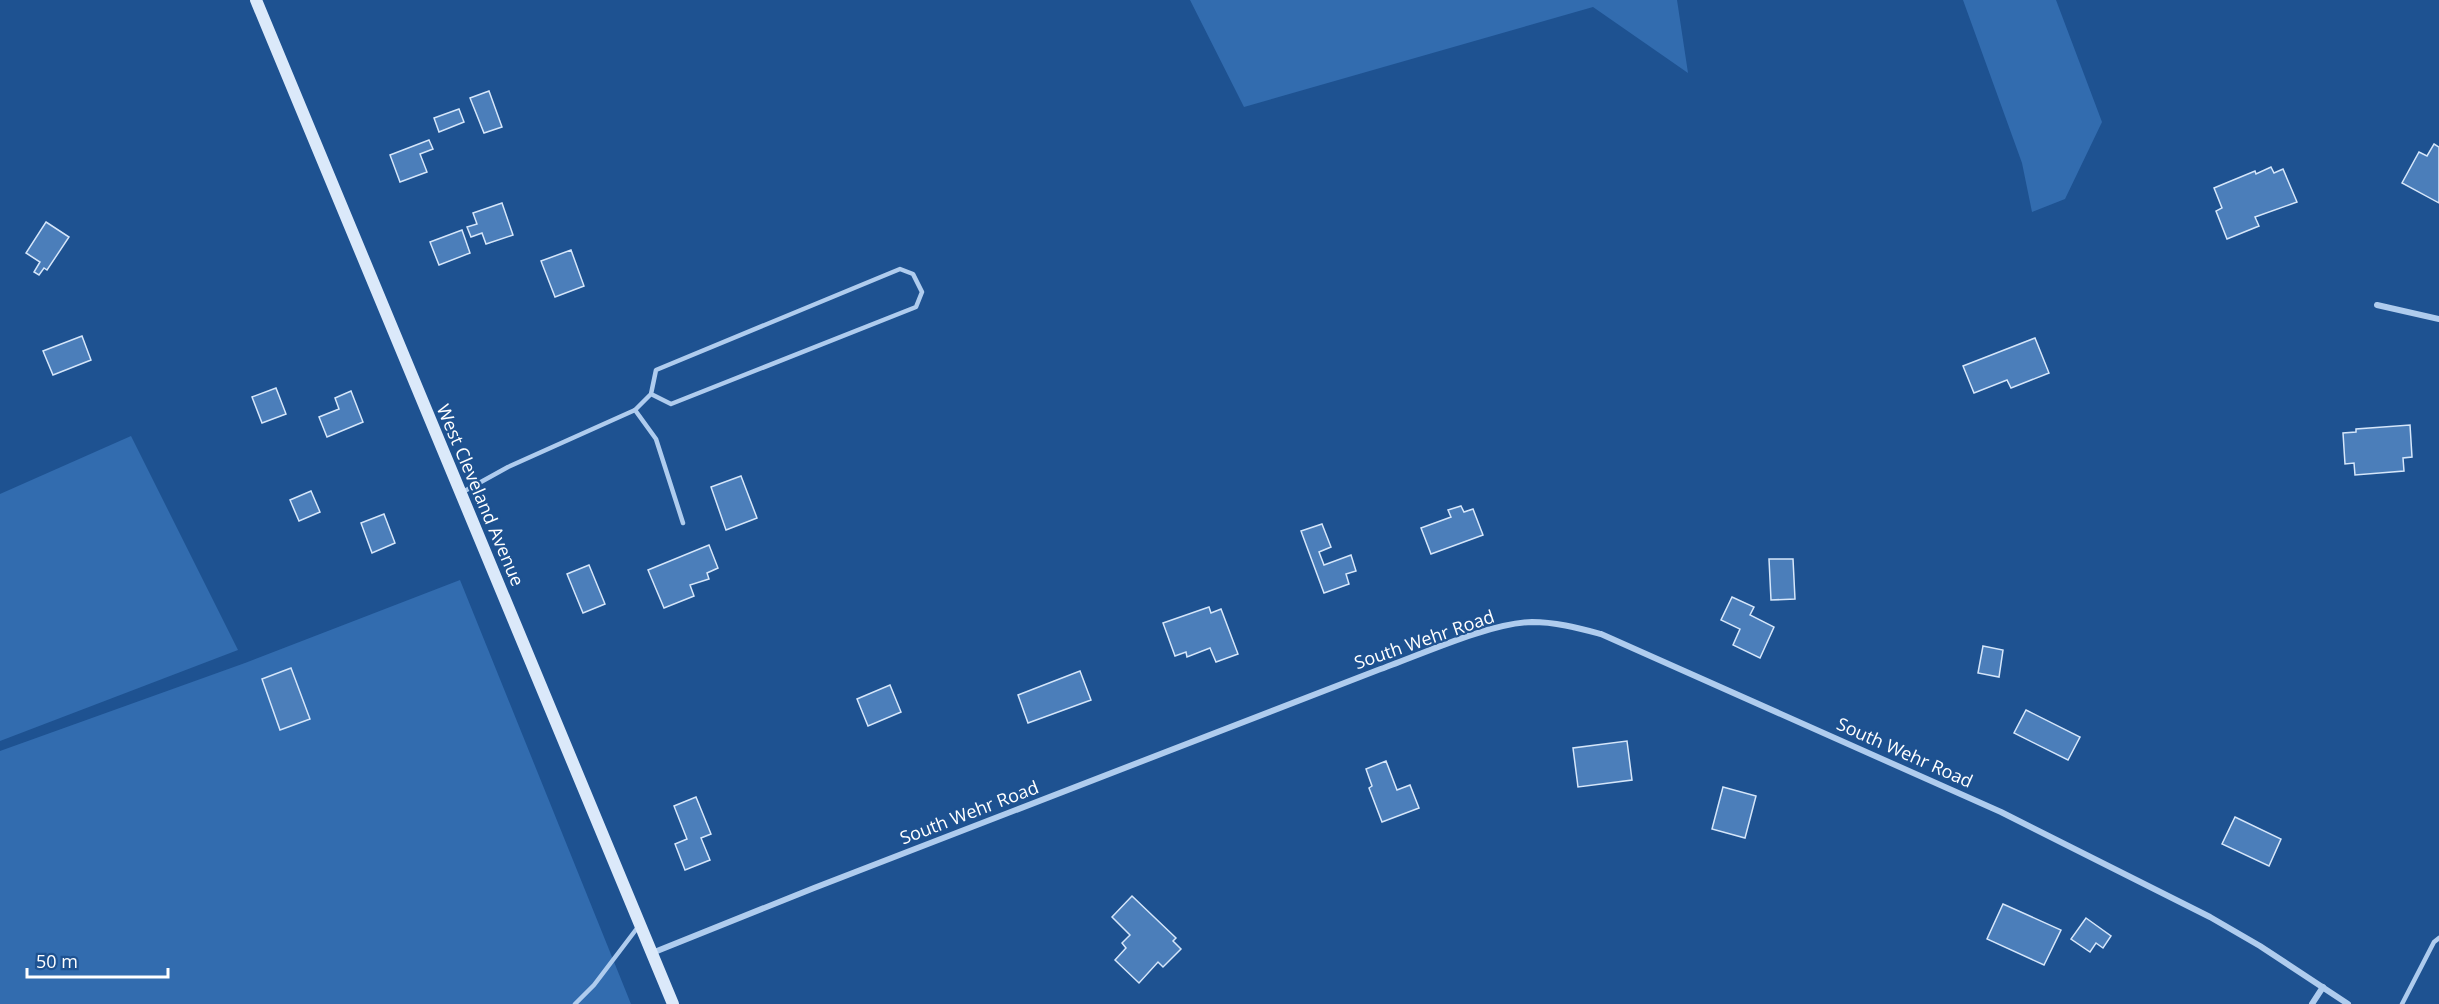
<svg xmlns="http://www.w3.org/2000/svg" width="2439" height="1004" viewBox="0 0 2439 1004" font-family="'Open Sans',sans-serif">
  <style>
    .green { fill: #326caf }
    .building { fill: #4b7eba; stroke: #d5e6fa; stroke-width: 1.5 }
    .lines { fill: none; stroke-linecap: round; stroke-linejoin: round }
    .service { stroke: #afccee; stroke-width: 4.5 }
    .minor { stroke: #afccee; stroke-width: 6 }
    .secondary { stroke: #dbe9fa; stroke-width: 12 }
    .labels { text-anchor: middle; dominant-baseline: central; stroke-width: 4.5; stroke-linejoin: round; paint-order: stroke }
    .street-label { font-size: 18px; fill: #fff; stroke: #1e5291 }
  </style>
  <rect width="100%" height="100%" fill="#1e5291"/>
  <!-- green -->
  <g class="green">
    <path d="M1190 0H1677L1688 73 1593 7 1244 107Z"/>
    <path d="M1963 0H2056L2102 122 2065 199 2032 212 2022 163Z"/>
    <path d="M131 436 238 650 0 741V494Z"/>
    <path d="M460 580 631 1004H0V751L245 663Z"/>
  </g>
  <!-- building -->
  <g class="building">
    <path d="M489 91 502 127 484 133 470 98Z"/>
    <path d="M459 109 464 122 439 132 434 118Z"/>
    <path d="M429 140 433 149 420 154 427 172 400 182 390 155Z"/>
    <path d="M2434 144 2439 147V203L2402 183 2419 152 2427 156Z"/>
    <path d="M2271 167 2274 173 2283 169 2297 202 2255 217 2259 226 2227 239 2216 211 2222 208 2214 188 2255 171 2256 174Z"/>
    <path d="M502 203 513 235 486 244 482 233 471 237 467 227 477 224 473 213Z"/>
    <path d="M46 222 69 237 47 270 44 268 39 275 34 272 40 262 26 253Z"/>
    <path d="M462 230 470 253 439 265 430 242Z"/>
    <path d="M571 250 584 286 555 297 541 261Z"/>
    <path d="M82 336 91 360 53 375 43 351Z"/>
    <path d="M2035 338 2049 373 2011 388 2007 380 1974 393 1963 366Z"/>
    <path d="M276 388 286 414 262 423 252 397Z"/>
    <path d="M351 391 363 422 327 437 319 417 339 409 335 398Z"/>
    <path d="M2410 425 2412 457 2403 458 2404 471 2355 475 2354 463 2345 464 2343 433 2356 432V429Z"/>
    <path d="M741 476 757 518 726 530 711 487Z"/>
    <path d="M311 491 320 512 299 521 290 500Z"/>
    <path d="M1461 506 1464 512 1473 509 1483 535 1431 554 1421 528 1451 517 1448 510Z"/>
    <path d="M384 514 395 543 372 553 361 523Z"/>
    <path d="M1322 524 1331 547 1319 552 1324 565 1351 555 1356 571 1346 574 1349 584 1324 593 1301 531Z"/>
    <path d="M709 545 718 568 707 573 709 579 690 585 694 596 664 608 648 570Z"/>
    <path d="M1769 559H1793L1795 599 1771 600Z"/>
    <path d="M589 565 605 604 583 613 567 574Z"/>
    <path d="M1732 597 1754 607 1750 615 1774 627 1760 658 1733 645 1740 629 1721 620Z"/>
    <path d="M1209 607 1211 613 1221 609 1238 654 1216 662 1210 648 1187 657 1186 652 1175 656 1163 623Z"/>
    <path d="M1983 646 2003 650 1999 677 1978 673Z"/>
    <path d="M291 668 310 719 280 730 262 679Z"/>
    <path d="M1080 671 1091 700 1028 723 1018 695Z"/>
    <path d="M890 685 901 712 868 726 857 699Z"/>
    <path d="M2026 710 2080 737 2068 760 2014 733Z"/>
    <path d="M1627 741 1632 780 1578 787 1573 748Z"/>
    <path d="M1386 761 1397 790 1410 785 1419 808 1382 822 1369 788 1372 786 1366 769Z"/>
    <path d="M1723 787 1756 796 1745 838 1712 829Z"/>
    <path d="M696 797 711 834 701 838 710 860 685 870 675 844 687 839 674 806Z"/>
    <path d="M2235 817 2281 839 2269 866 2222 844Z"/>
    <path d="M1132 896 1176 938 1173 941 1181 949 1163 967 1158 962 1139 983 1115 960 1126 948 1122 943 1130 935 1112 917Z"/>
    <path d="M2003 904 2061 930 2044 965 1987 939Z"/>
    <path d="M2086 918 2111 936 2103 948 2096 943 2090 952 2071 939Z"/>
  </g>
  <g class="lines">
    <!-- service -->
    <g class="service">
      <path d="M635 410 651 394 656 370 900 269 913 274 922 292 916 307 671 404 651 394"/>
      <path d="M461 493 508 467 635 410 656 439 683 523"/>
      <path d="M575 1004 594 985 638 927"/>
      <path d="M2402 1004 2434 942 2439 938"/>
    </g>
    <!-- minor -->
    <g class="minor">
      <path d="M2377 305 2439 319"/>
      <path d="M652 953 814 888 1378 670C1420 655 1489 623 1532 622 1556 622 1578 628 1601 634L2001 812 2210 917 2260 946 2348 1004"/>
      <path d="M2312 1004 2323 987"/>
    </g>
    <!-- secondary -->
    <path class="secondary" d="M256 0 673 1004"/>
  </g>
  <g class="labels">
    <!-- street labels -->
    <g class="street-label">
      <text transform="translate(481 495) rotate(67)">West Cleveland Avenue</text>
      <text transform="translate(1424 639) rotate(-19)">South Wehr Road</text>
      <text transform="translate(1905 752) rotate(24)">South Wehr Road</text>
      <text transform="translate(969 812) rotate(-21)">South Wehr Road</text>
    </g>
  </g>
  <!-- scale -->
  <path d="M27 968v9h141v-9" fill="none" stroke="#ffffff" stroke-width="3"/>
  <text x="36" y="968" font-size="18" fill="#ffffff" stroke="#1e5291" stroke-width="4.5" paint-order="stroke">50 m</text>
</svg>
